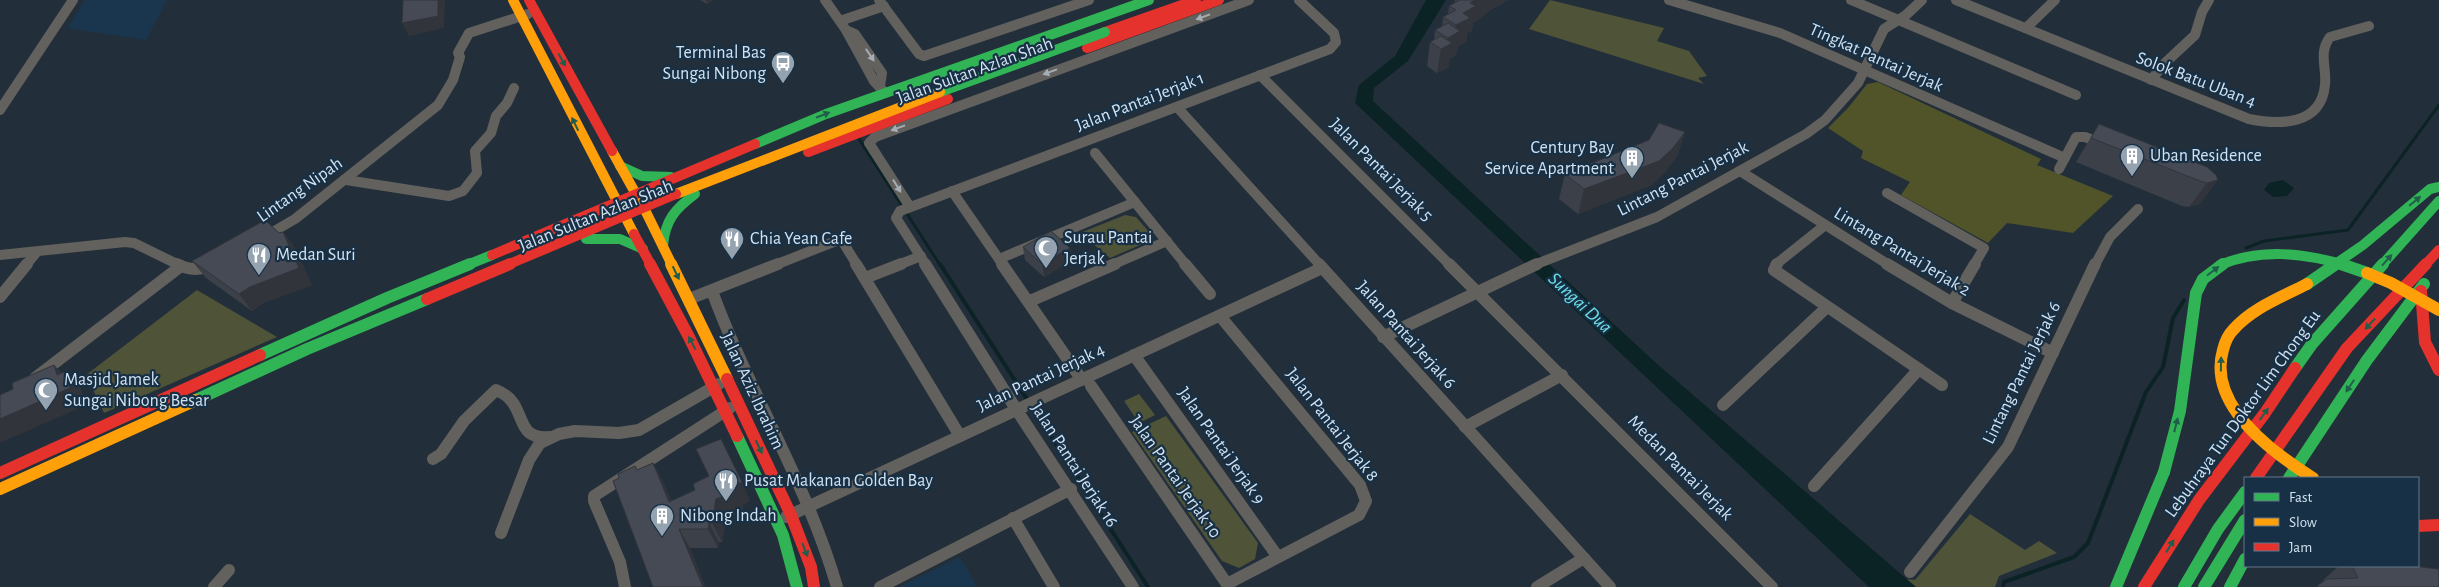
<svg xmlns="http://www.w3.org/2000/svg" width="2439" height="587" viewBox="0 0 2439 587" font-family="'Alegreya Sans',sans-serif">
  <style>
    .built { fill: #19364e }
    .green { fill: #4f5337 }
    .forest { fill: #505428 }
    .water { fill: #0c2325 }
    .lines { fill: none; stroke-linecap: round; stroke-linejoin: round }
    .stream-far1 { stroke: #0c2325; stroke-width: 3 }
    .stream { stroke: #0c2325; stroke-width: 4 }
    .street-far1 { stroke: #63615d; stroke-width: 10 }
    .street { stroke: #63615d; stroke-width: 12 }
    .fast-far1 { stroke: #30b455; stroke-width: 10 }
    .fast { stroke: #30b455; stroke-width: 12 }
    .slow-far1 { stroke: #ff9f0a; stroke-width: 10 }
    .slow { stroke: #ff9f0a; stroke-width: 12 }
    .jam-far1 { stroke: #e5322d; stroke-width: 10 }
    .jam { stroke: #e5322d; stroke-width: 12 }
    .fast-bridge-far1 { stroke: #30b455; stroke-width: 10 }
    .fast-bridge { stroke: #30b455; stroke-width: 12 }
    .slow-bridge-far1 { stroke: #ff9f0a; stroke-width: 10 }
    .slow-bridge { stroke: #ff9f0a; stroke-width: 12 }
    .jam-bridge-far1 { stroke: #e5322d; stroke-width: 10 }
    .jam-bridge { stroke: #e5322d; stroke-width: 12 }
    .wall { fill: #3c4048 }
    .shaded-wall { fill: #31343b }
    .building { fill: #464a54; stroke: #31343b }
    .oneway { fill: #a6aeb5 }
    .oneway2 { fill: #205e4b }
    .labels { text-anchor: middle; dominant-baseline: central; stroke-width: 4.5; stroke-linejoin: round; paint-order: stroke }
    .poi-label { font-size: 18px; fill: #d3e2f0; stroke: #173045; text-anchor: start }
    .street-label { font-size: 18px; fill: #d3e2f0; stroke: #173045 }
    .water-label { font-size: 19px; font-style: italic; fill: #6ee1e7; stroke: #173045 }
  </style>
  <rect width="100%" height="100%" fill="#222f3a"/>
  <!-- built -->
  <g class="built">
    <path d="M85 0H167L146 40 68 28Z"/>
    <path d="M960 557 977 587H899Z"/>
  </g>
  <!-- green -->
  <g class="green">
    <path d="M1550 0 1664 28 1657 41 1689 51 1707 76 1698 78 1704 84 1529 29Z"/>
    <path d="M1125 215 1136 217 1150 233V240L1147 242 1110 258 1080 233Z"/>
    <path d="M197 290 277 337 104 413 86 375Z"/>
    <path d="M1139 394 1155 415 1139 423 1124 401Z"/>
    <path d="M1166 416 1258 543 1255 559 1239 568 1222 561 1132 432Z"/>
    <path d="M1970 514 2025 550 2039 541 2057 553 1999 576 1995 587H1916L1905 579 1915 580Z"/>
  </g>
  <!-- forest -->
  <path class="forest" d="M1878 82 2041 159 2037 165 2113 196 2073 233 2007 223 1988 243 1901 195 1910 182 1861 158 1863 151 1828 128 1848 108 1867 84Z"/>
  <!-- water -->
  <g class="water">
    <path d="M1426 0H1446L1408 61 1374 88 1373 101 1656 363 1916 587H1869L1355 103 1359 85 1395 56Z"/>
    <path d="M2283 180 2294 188 2287 196 2273 197 2264 190 2269 183Z"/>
  </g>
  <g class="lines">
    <!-- stream-far1 -->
    <g class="stream-far1">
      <path d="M859 139 940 265"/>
      <path d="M2246 248 2264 241 2348 230 2439 105"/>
    </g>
    <!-- stream -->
    <g class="stream">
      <path d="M940 264 1148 587"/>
      <path d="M2003 587 2004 582 2074 557 2088 543 2146 392 2163 367 2173 318 2184 300"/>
    </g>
    <!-- street-far1 -->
    <g class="street-far1">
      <path d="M825 0 846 30 874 81 885 93"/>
      <path d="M879 0 919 54 924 56 1089 0"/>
      <path d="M1669 0 1780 33 2065 158"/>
      <path d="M1851 0 2076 95"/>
      <path d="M1956 0 2249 119C2279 125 2321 126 2325 85 2327 68 2318 53 2330 37L2369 26"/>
      <path d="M840 21 884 6"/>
      <path d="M2026 28 2055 0"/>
      <path d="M846 30 855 34 882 73 880 86"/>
      <path d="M1260 75 1450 265"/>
      <path d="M2151 80 2165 63 2195 35 2202 12 2209 0"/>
      <path d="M1177 107 1320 265"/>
      <path d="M0 110 73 0"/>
      <path d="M1095 153 1186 265"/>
      <path d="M2059 169 2076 137H2085L2103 144"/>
      <path d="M1740 171 1889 265"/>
      <path d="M346 180 449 196 463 191 477 173 475 151 491 133 496 116 507 103 514 88"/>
      <path d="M952 191 1003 265"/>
      <path d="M1887 193 1984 248 1974 265"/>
      <path d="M910 207 869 143 875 137 1249 0"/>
      <path d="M264 237 295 219 438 105 453 80 460 57 458 53 469 33 528 14"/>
      <path d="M0 255 125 242 134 243 179 265"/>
      <path d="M999 259 1135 202"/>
      <path d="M26 265 36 253"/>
      <path d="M775 265 841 239 857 265"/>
      <path d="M898 265 921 256"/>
      <path d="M926 265 896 218 900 211 1330 49 1336 42 1334 33 1299 0"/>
      <path d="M1112 265 1167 241"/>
      <path d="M1534 265 1657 217 1806 134 1825 120 1858 83 1884 29 1906 15 1922 0"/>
      <path d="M1775 265 1824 226"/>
      <path d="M2095 265 2110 237 2138 209"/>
    </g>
    <!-- street -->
    <g class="street">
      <path d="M177 264C191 271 198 270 213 265"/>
      <path d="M856 264 960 436"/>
      <path d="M925 264 1016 409 1133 587"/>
      <path d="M1002 264 1082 380"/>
      <path d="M1185 264 1210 294"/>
      <path d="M1319 264 1610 587"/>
      <path d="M1449 264 1772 587"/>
      <path d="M1777 264 1774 270 1942 385"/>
      <path d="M1887 264 1952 303 2053 353"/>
      <path d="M865 278 901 264"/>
      <path d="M712 291C749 392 807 483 837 587"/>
      <path d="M0 297 27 264"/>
      <path d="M689 299 778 264"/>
      <path d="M1030 301 1115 264"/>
      <path d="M1952 303 1975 264"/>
      <path d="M1220 316 1360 485 1366 501 1359 515 1227 584"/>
      <path d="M1383 337 1537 264"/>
      <path d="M1134 355 1278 557"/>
      <path d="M35 378 181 266"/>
      <path d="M1091 386 1229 587"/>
      <path d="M1723 405 1826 308"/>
      <path d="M1465 427 1562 375"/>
      <path d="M433 459 441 454 464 421 496 390C530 403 511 440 549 437"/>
      <path d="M1814 486 1919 369"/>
      <path d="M786 517 1322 268"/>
      <path d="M1013 518 1054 587"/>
      <path d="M501 533 529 460 540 443 559 434 575 431 619 433 639 430 719 384"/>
      <path d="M1910 572 2008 447 2095 264"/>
      <path d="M214 587 229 570"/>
      <path d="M625 587 620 562 594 501V496L730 408"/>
      <path d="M880 587 1071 489"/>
      <path d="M1537 587 1584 558"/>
    </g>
    <!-- fast-far1 -->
    <g class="fast-far1">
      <path d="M755 144 826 114 1149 0"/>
      <path d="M620 166 642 176 671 177"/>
      <path d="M586 239H620L643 249"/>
      <path d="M663 246C665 220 675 209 695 194"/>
      <path d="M467 265 492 255"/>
      <path d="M2334 265 2363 245 2430 189 2439 187"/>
      <path d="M2382 265 2439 201"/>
    </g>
    <!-- fast -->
    <g class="fast">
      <path d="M2307 284 2336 264"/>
      <path d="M260 355 387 298 470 264"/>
      <path d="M2295 368 2312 344 2383 264"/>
      <path d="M737 436 783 535 797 587"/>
      <path d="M2289 478 2367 360 2424 284"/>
      <path d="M2116 587 2164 472"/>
      <path d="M2184 587 2218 529 2245 492"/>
      <path d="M2204 587 2245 520"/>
      <path d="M2230 587 2245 559"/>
    </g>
    <!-- slow-far1 -->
    <g class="slow-far1">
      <path d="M513 0 634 234"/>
      <path d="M612 151 647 214 672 265"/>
    </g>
    <!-- slow -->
    <path class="slow" d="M671 264 727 379"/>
    <!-- jam-far1 -->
    <g class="jam-far1">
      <path d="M529 0 612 151"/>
      <path d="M1105 32 1196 0"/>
      <path d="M1087 48 1219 0"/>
      <path d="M808 152 948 99"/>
      <path d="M634 234 651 265"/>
      <path d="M492 255 755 144"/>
      <path d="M2425 265 2439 250"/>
    </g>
    <!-- jam -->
    <g class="jam">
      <path d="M650 264 689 337 737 436"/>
      <path d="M2421 291 2425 342 2439 370"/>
      <path d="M727 379 791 515 811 567 814 587"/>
      <path d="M0 473 260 355"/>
      <path d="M2256 478 2347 348 2426 264"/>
      <path d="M2418 526 2439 525"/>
      <path d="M2144 587 2199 500 2265 413 2295 368"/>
    </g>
    <!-- fast-bridge-far1 -->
    <g class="fast-bridge-far1">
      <path d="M940 92 1105 32"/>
      <path d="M2220 265C2261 248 2303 253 2345 265"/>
    </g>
    <!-- fast-bridge -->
    <g class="fast-bridge">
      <path d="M2341 264 2367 273"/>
      <path d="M196 400 307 349 427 299"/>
      <path d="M2164 472 2180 411 2196 293 2203 279 2223 264"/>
    </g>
    <!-- slow-bridge-far1 -->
    <path class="slow-bridge-far1" d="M676 194 940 92"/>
    <!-- slow-bridge -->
    <g class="slow-bridge">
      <path d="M2367 273 2391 283 2439 310"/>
      <path d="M2307 284C2282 297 2252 308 2233 330 2227 336 2225 342 2223 350 2207 405 2273 453 2313 478"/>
      <path d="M0 489 196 400"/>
    </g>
    <!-- jam-bridge-far1 -->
    <path class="jam-bridge-far1" d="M507 265 676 194"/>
    <!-- jam-bridge -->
    <path class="jam-bridge" d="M427 299 510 264"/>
  </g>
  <!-- wall -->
  <g class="wall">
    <path d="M700 0H713L707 4Z"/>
    <path d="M1455 0H1508L1487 12 1478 20 1473 23 1472 31 1467 33 1466 42 1458 46 1456 55 1450 59 1448 68 1437 73 1427 66 1430 42 1434 40 1435 30 1442 27 1443 17 1448 14 1449 6 1454 3Z"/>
    <path d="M2099 124 2216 175 2200 204 2189 207 2182 206 2076 162Z"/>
    <path d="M1685 132 1677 156 1665 172 1651 185 1578 214 1559 199 1565 174Z"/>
    <path d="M283 232 295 248 312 285 263 303 252 311 206 278 192 261Z"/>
    <path d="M1023 247 1070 248 1071 261 1044 277 1025 260Z"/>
    <path d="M653 463 663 482 671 501H750L742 505 744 511 726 518 722 542H719L718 548H690L705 587H653L637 470Z"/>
    <path d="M2339 566H2414L2439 587H2317L2324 581 2323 580Z"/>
  </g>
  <!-- shaded-wall -->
  <g class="shaded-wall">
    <path d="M438 0H445L444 28 409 36 402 23Z"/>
    <path d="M706 0H713L707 4Z"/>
    <path d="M1475 0H1508L1487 12 1478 20 1473 23 1472 31 1467 33 1466 42 1458 46 1456 55 1450 59 1448 68 1437 73 1441 49 1446 46 1448 38 1454 35 1456 25 1470 3Z"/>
    <path d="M1685 132 1677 156 1665 172 1651 185 1578 214 1584 189Z"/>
    <path d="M2218 180 2200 204 2189 207 2207 183Z"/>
    <path d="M283 232 295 248 312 285 263 303 252 311 239 294Z"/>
    <path d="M1070 248 1071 261 1044 277 1042 264Z"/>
    <path d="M54 365 66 377 64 372 81 389 86 405 0 443V419Z"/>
    <path d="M653 463 663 482 679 521 669 502Z"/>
    <path d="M742 482 750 501 742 505 744 511 726 518 722 542 712 523 716 499 733 487Z"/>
    <path d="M709 523 719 542 718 548 708 529Z"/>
    <path d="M679 529 690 548 705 587H703Z"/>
  </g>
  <!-- building -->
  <g class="building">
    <path d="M403 0H438V16L402 23Z"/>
    <path d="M1460 0H1475L1470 3 1476 6 1463 13 1470 18 1456 25 1443 17 1456 10 1449 6Z"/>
    <path d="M1448 23 1460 31 1448 38 1435 30Z"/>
    <path d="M1441 36 1452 43 1441 49 1430 42Z"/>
    <path d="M1659 123 1685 132 1673 148 1659 161 1584 189 1565 174 1649 140Z"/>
    <path d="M2099 124 2207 167 2216 175 2218 180 2207 183 2200 181 2091 138Z"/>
    <path d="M265 220 279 233 283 232 299 268 250 287 239 294 192 261Z"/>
    <path d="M1051 231 1070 248 1042 264 1023 247Z"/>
    <path d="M54 365 57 375 64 372 70 388 0 419V395L13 389 12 383Z"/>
    <path d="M721 439 742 482 733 487 735 492 716 499 712 523H709L708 529H679L703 587H653L613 481 619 478 618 474 635 466 637 470 653 463 669 502 695 490 693 484 709 476 696 449Z"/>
    <path d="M2352 566H2414L2438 569H2439V587H2318V585L2327 579 2358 578Z"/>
  </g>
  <!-- one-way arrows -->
  <defs><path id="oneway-solid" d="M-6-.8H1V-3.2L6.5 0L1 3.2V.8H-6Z" transform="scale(1.25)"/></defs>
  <g class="oneway">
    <use href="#oneway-solid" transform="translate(1203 17) rotate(160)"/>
    <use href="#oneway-solid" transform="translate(870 55) rotate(56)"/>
    <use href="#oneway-solid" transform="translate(1050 72) rotate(160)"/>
    <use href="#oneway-solid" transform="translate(898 128) rotate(160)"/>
    <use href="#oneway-solid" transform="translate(897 186) rotate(58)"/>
  </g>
  <g class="oneway2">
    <use href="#oneway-solid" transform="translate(562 60) rotate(61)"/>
    <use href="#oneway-solid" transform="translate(823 115) rotate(-21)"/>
    <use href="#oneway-solid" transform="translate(575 124) rotate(-116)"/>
    <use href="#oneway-solid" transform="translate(2415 201) rotate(-40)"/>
    <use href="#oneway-solid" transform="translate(2387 260) rotate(-48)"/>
    <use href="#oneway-solid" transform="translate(2213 271) rotate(-37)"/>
    <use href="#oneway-solid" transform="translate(676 273) rotate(64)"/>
    <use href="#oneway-solid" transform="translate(2370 324) rotate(133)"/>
    <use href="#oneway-solid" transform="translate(692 343) rotate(-118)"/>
    <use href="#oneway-solid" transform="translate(2221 364) rotate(-89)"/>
    <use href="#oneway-solid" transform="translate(2350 386) rotate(124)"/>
    <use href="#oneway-solid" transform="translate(2264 414) rotate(-54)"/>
    <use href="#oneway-solid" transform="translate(2176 425) rotate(-76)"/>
    <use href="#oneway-solid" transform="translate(759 447) rotate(64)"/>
    <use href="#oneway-solid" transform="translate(2170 546) rotate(-58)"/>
    <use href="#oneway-solid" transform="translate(805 550) rotate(69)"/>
  </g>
  <!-- icons -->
  <defs>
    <g id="bus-pin" transform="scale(1.25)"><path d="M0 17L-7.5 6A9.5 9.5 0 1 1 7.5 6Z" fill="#95a3b0" stroke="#173045"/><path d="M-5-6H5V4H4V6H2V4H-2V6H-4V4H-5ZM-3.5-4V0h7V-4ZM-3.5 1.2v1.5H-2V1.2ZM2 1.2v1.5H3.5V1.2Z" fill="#fff"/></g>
    <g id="building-pin" transform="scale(1.25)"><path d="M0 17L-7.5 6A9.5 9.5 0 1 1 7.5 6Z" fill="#95a3b0" stroke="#173045"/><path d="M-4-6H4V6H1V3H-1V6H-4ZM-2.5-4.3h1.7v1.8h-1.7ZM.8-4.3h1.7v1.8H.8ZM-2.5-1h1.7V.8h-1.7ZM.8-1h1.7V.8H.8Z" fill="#fff"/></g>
    <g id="restaurant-pin" transform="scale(1.25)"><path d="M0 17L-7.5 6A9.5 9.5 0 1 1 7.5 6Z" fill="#95a3b0" stroke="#173045"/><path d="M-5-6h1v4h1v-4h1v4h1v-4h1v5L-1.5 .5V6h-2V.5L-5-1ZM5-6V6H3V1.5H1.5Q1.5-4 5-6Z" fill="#fff"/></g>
    <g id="mosque-pin" transform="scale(1.25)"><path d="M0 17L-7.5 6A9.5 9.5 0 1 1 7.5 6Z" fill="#95a3b0" stroke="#173045"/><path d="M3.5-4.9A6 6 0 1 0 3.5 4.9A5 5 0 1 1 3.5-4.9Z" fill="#fff"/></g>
  </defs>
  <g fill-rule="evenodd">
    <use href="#bus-pin" x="783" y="63"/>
    <use href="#building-pin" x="2132" y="156"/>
    <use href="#building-pin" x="1632" y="158"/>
    <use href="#restaurant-pin" x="732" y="239"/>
    <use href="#mosque-pin" x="1046" y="248"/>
    <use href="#restaurant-pin" x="259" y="255"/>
    <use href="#mosque-pin" x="46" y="390"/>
    <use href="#restaurant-pin" x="726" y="481"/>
    <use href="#building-pin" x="662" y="516"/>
  </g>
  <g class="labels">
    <!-- poi labels -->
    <g class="poi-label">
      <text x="766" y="53" text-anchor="end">Terminal Bas<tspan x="766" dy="21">Sungai Nibong</tspan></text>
      <text x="1614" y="148" text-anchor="end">Century Bay<tspan x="1614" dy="21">Service Apartment</tspan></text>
      <text x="2150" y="156">Uban Residence</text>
      <text x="1064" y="238">Surau Pantai<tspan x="1064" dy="21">Jerjak</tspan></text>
      <text x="750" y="239">Chia Yean Cafe</text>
      <text x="276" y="255">Medan Suri</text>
      <text x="64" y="380">Masjid Jamek<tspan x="64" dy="21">Sungai Nibong Besar</tspan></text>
      <text x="744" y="481">Pusat Makanan Golden Bay</text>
      <text x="680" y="516">Nibong Indah</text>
    </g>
    <!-- street labels -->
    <g class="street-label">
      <text transform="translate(1876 58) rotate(24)">Tingkat Pantai Jerjak</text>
      <text transform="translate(975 71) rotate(-20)">Jalan Sultan Azlan Shah</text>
      <text transform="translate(2196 80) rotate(21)">Solok Batu Uban 4</text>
      <text transform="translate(1140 102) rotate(-21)">Jalan Pantai Jerjak 1</text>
      <text transform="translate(1381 170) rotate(45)">Jalan Pantai Jerjak 5</text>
      <text transform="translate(1683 179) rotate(-27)">Lintang Pantai Jerjak</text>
      <text transform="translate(300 190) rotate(-35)">Lintang Nipah</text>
      <text transform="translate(596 216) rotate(-22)">Jalan Sultan Azlan Shah</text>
      <text transform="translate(1902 252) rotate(31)">Lintang Pantai Jerjak 2</text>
      <text transform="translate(1406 335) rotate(48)">Jalan Pantai Jerjak 6</text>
      <text transform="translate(2022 373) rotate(-64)">Lintang Pantai Jerjak 6</text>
      <text transform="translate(1041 378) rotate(-25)">Jalan Pantai Jerjak 4</text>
      <text transform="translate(752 391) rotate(65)">Jalan Aziz Ibrahim</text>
      <text transform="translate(2243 414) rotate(-54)">Lebuhraya Tun Doktor Lim Chong Eu</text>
      <text transform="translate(1332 425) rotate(52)">Jalan Pantai Jerjak 8</text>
      <text transform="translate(1221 446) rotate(55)">Jalan Pantai Jerjak 9</text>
      <text transform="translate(1074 465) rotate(57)">Jalan Pantai Jerjak 16</text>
      <text transform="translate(1680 468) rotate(45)">Medan Pantai Jerjak</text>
      <text transform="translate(1175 477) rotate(55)">Jalan Pantai Jerjak 10</text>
    </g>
    <!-- water labels -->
    <g class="water-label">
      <text transform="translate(1580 303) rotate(43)">Sungai Dua</text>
    </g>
  </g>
  <!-- legend -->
  <rect x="2244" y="477" width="175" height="90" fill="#173045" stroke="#627789"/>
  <rect x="2254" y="493" width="25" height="8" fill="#30b455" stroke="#627789"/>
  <text x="2289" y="502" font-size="15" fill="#d3e2f0">Fast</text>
  <rect x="2254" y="518" width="25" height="8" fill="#ff9f0a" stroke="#627789"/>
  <text x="2289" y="527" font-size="15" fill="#d3e2f0">Slow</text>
  <rect x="2254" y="543" width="25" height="8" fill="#e5322d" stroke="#627789"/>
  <text x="2289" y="552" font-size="15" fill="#d3e2f0">Jam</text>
</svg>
